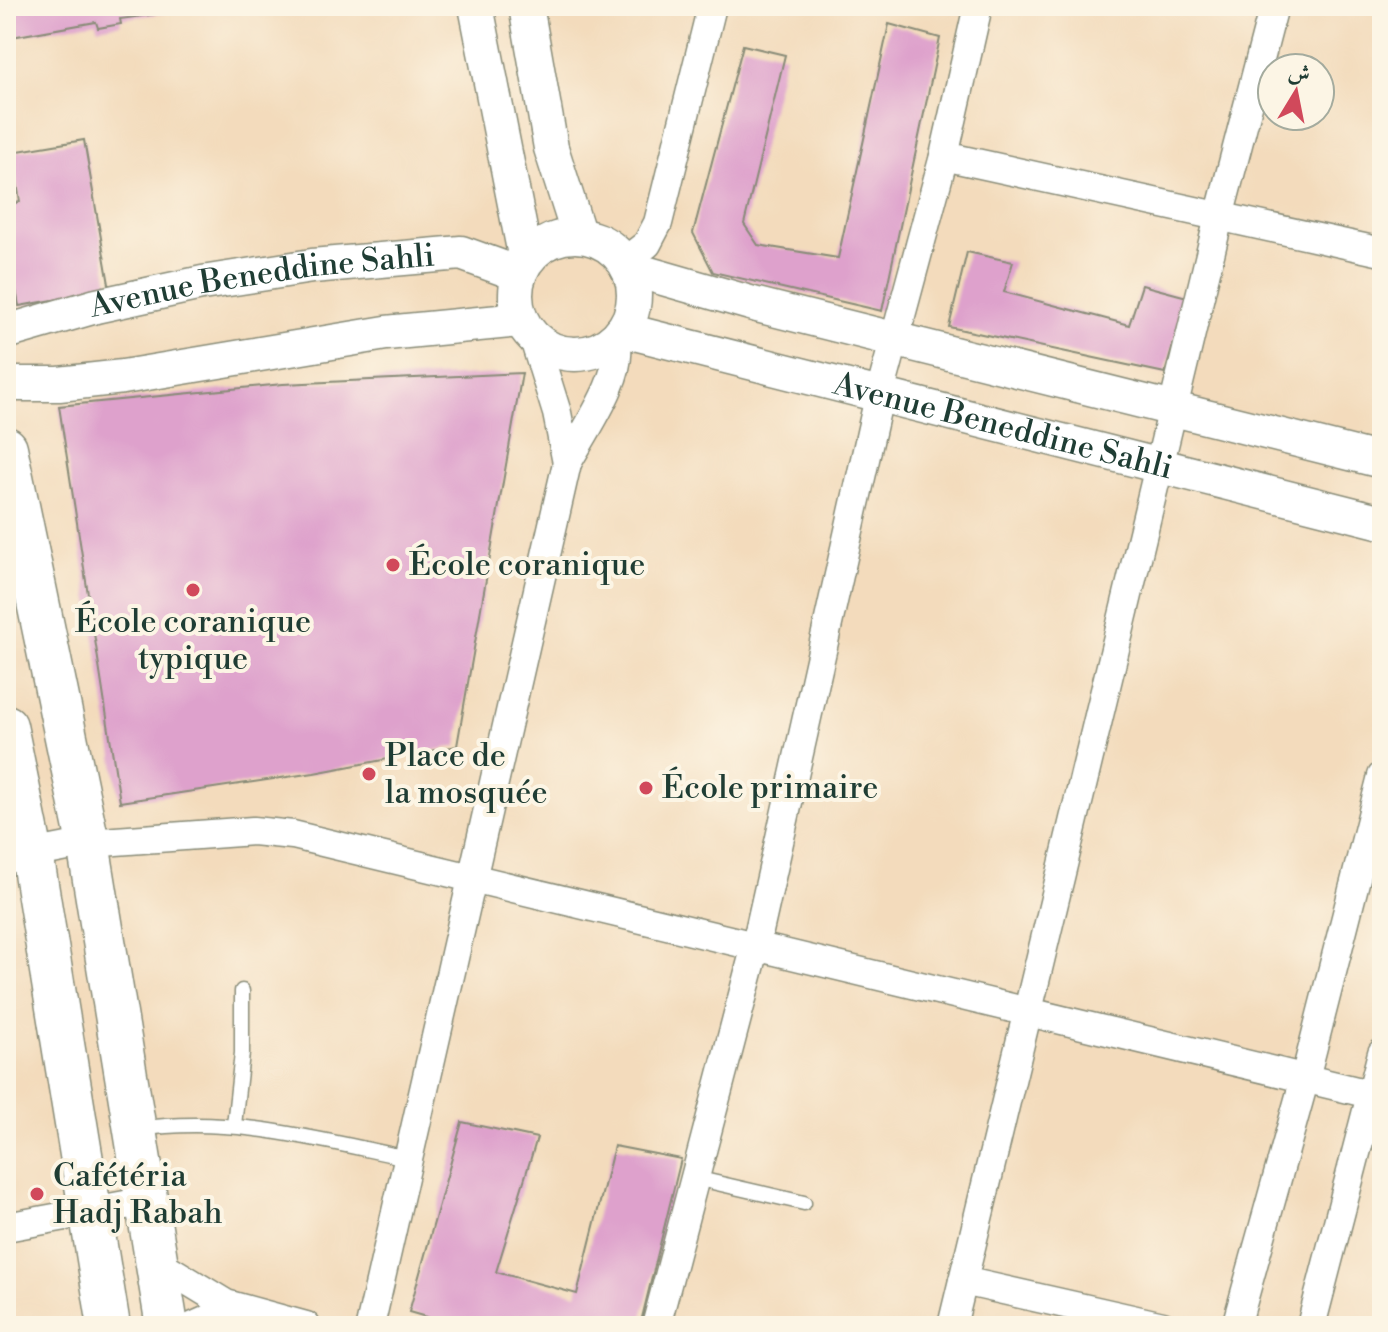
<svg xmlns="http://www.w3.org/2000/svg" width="1388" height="1332" viewBox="0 0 1388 1332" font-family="'Libre Bodoni',Amiri,serif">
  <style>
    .building { fill: #dea1cc }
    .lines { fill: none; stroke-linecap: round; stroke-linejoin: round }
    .service-casing { stroke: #898c78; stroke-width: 17 }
    .minor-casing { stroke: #898c78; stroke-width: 31 }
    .tertiary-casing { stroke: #898c78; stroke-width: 37 }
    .primary-casing { stroke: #898c78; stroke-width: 45 }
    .service { stroke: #fff; stroke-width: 14 }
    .minor { stroke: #fff; stroke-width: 28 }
    .tertiary { stroke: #fff; stroke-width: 34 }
    .primary { stroke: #fff; stroke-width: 42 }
    .poi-dot { fill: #d1495b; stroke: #fcf5e5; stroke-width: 3 }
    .labels { text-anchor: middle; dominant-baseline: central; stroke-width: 8; stroke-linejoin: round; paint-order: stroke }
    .street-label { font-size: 32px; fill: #1f3d34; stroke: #fcf5e5 }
    .poi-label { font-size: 32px; fill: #1f3d34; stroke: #fcf5e5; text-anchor: start }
  </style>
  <rect width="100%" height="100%" fill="#fcf5e5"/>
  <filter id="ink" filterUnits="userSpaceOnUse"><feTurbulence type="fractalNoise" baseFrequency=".0125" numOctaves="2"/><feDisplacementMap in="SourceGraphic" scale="16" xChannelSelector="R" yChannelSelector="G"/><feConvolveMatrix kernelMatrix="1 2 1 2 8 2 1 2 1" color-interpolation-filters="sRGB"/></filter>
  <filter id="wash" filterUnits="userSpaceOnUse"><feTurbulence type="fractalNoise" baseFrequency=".006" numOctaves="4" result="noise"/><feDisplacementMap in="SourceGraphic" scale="32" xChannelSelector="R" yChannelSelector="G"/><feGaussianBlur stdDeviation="1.8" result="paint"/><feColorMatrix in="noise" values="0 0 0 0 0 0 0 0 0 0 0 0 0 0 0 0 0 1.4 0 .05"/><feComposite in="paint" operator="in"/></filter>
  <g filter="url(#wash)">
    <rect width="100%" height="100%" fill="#f3dbbc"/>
    <g id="blocks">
      <!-- building -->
      <g class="building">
        <path d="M6 6H164L165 13 120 19 121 24 98 28 96 22 6 38Z"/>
        <path d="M889 24 940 38 882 311 713 272 693 233 743 45 785 55 744 224 758 245 838 258Z"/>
        <path d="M84 140 110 290 19 306 6 235V205L20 202 12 152Z"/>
        <path d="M967 252 1013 262 1004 292 1129 325 1142 285 1187 297 1165 373 949 327Z"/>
        <path d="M522 373 457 746 314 773 120 802 59 406 283 384Z"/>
        <path d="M462 1122 537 1138 496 1272 577 1294 614 1146 681 1159 640 1326H457L409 1312Z"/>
      </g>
    </g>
  </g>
  <g filter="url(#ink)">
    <use href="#blocks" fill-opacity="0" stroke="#898c78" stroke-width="2"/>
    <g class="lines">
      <!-- service casing -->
      <g class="service-casing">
        <g id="service">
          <path d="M234 1125 242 1053V991"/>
          <path d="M139 1129C230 1115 319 1140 408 1158"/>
          <path d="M695 1178 804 1203"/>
        </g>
      </g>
      <!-- minor casing -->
      <g class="minor-casing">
        <g id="minor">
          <path d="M944 156 1382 252"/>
          <path d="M624 262 647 244 658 223 712 6"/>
          <path d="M534 339 557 413 567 463"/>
          <path d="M6 859 88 843 253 831 293 835 1382 1097"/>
          <path d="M6 1227 147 1201"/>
          <path d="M157 1262 226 1304 306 1326"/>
          <path d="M963 1281 1163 1326"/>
          <path d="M194 1326 212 1318 244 1311"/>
          <path d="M370 1326 567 463C583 433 628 371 615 339"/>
          <path d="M656 1326 755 949 879 397 944 156 978 6"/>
          <path d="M952 1326 1219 217 1274 6"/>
          <path d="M1236 1326 1305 1078 1382 776"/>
          <path d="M1311 1326 1382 1053"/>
        </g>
      </g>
      <!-- tertiary casing -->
      <g class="tertiary-casing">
        <g id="tertiary">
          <path d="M476 6 526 260"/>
          <path d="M526 6 551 148 579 236"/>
          <circle cx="575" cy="295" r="59"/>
          <path d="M628 268 757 305 1382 461"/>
          <path id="s1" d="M623 330 1382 522"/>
          <path id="s2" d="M6 332 96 306 202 283 312 266 461 253 519 274"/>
          <path d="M6 384H59L123 377 386 333 520 320"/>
        </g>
      </g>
      <!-- primary casing -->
      <g class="primary-casing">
        <g id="primary">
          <path d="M6 448 88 843 167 1326"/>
          <path d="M6 726 32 854 109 1326"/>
        </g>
      </g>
      <!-- service -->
      <use href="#service" class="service"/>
      <!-- minor -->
      <use href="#minor" class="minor"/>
      <!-- tertiary -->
      <use href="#tertiary" class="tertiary"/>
      <!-- primary -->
      <use href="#primary" class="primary"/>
    </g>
  </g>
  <!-- markers -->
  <g class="poi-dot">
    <circle cx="393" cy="565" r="8"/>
    <circle cx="193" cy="590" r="8"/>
    <circle cx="369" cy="774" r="8"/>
    <circle cx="646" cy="788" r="8"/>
    <circle cx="37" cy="1194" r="8"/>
  </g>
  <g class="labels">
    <!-- street labels -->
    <g class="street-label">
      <text stroke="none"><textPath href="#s2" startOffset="262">Avenue Beneddine Sahli</textPath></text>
      <text stroke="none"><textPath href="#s1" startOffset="392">Avenue Beneddine Sahli</textPath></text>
    </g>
    <!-- poi labels -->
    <g class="poi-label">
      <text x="409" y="565">École coranique</text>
      <text x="193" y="622" text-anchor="middle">École coranique<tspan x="193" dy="37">typique</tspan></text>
      <text x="385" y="756">Place de<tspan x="385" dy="37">la mosquée</tspan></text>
      <text x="662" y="788">École primaire</text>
      <text x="53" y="1176">Cafétéria<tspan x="53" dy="37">Hadj Rabah</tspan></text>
    </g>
  </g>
  <!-- margin -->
  <rect width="1388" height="1332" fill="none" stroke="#fcf5e5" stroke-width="32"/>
  <!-- north arrow -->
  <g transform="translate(1296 92) rotate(10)"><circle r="38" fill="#fcf5e5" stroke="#a4ab9e" stroke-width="2"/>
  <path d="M0-6L14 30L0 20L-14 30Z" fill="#d1495b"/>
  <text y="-12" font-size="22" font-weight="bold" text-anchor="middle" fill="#1f3d34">ش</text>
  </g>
</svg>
